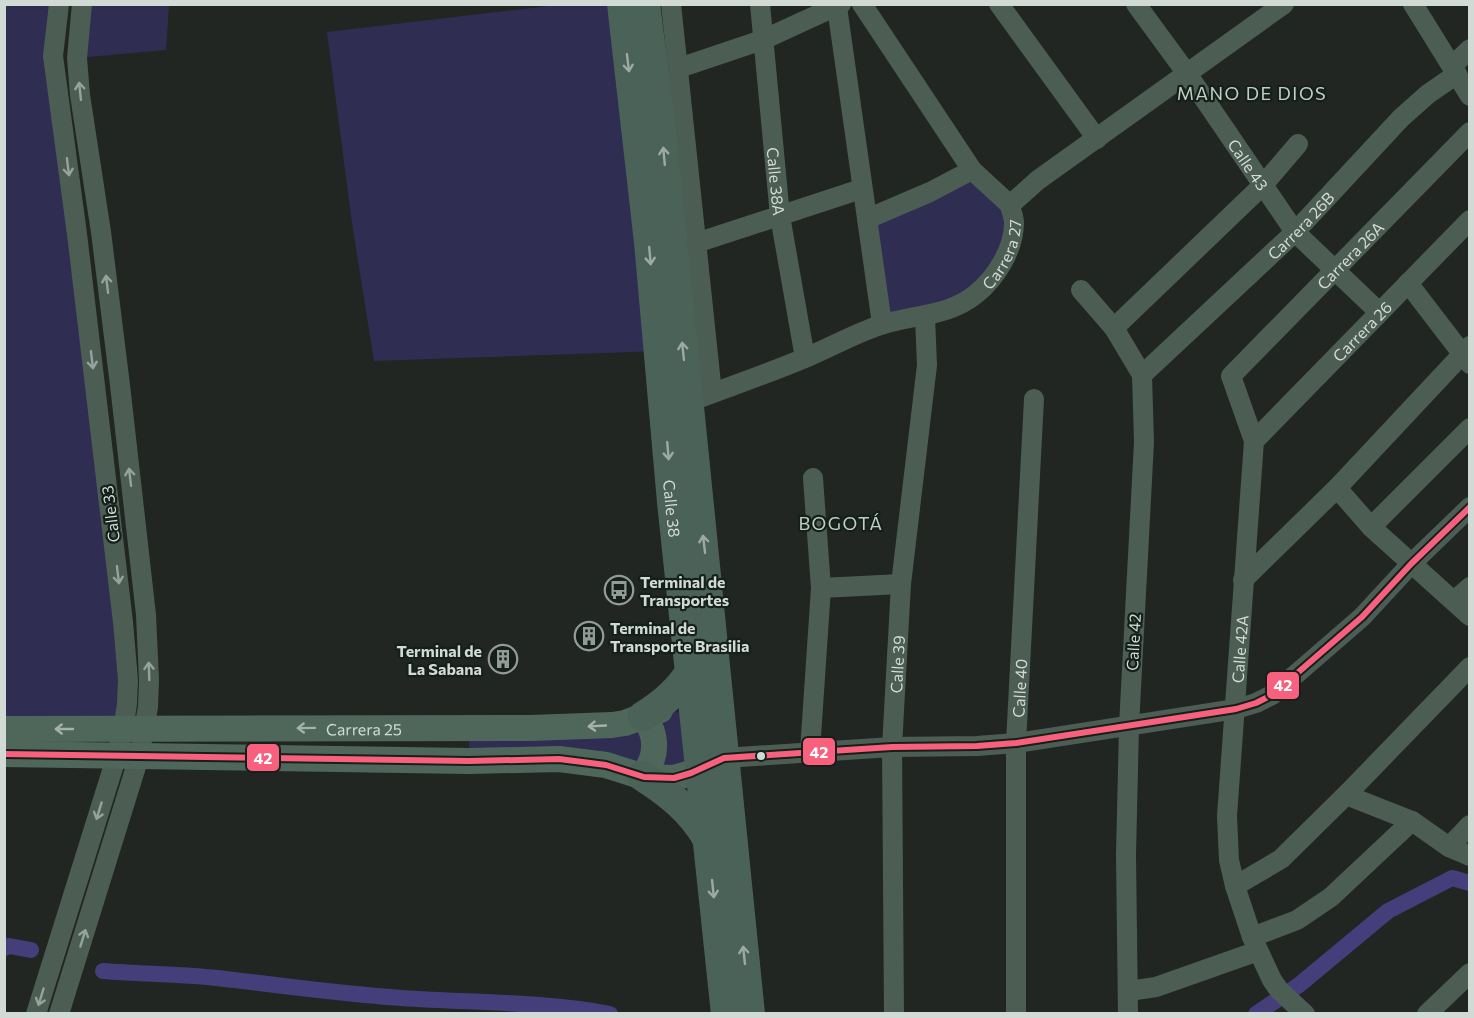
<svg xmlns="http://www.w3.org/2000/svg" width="1474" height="1018" viewBox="0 0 1474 1018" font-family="Commissioner,sans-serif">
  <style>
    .green { fill: #302d53 }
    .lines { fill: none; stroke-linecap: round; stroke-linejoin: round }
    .canal { stroke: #443f7b; stroke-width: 16 }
    .minor { stroke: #4c5d54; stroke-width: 20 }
    .major { stroke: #4f675b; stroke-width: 26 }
    .highway { stroke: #4a6257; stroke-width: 30 }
    .bus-1-casing { stroke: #15201a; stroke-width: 10 }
    .bus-1 { stroke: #f8607d; stroke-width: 6 }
    .oneway { stroke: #9caaa3 }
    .oneway2 { stroke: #96a29c }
    .oneway3 { stroke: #a4b2ab }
    .bus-dot { fill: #d2dad6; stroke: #15201a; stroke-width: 2 }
    .labels { text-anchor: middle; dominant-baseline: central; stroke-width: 4.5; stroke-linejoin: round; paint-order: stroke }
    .street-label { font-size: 16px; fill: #d2dad6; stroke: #15201a }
    .poi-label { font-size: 16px; font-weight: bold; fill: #d2dad6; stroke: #15201a; text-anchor: start }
    .neighbourhood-label { font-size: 18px; letter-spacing: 1.5px; fill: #c0cfc6; stroke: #15201a }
    .line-badge { stroke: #15201a; stroke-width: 2 }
    .badge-label { font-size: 16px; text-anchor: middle; font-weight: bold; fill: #fff }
  </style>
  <rect width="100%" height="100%" fill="#212623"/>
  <!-- green -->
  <g class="green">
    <path d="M5 5H59L53 56 123 622V730L5 729Z"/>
    <path d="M82 5H169L166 50 77 58Z"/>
    <path d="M558 5H622L659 351 374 361 352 223 327 32Z"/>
    <path d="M972 170 1014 222 976 295 882 324 867 219Z"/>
    <path d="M694 710 701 776 469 761V727L643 716Z"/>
  </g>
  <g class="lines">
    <!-- canal -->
    <g class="canal">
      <path d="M4 948 9 946 31 950"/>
      <path d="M103 971C141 974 179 974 217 978 278 985 340 994 402 998 471 1003 542 1001 610 1014"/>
      <path d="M1256 1014 1299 985 1388 911 1452 878 1470 883"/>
    </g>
    <!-- minor -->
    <g class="minor">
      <path d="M671 4 712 393"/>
      <path id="s1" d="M760 4 780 216 805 358"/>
      <path d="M862 4 972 170 1010 205"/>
      <path d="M999 4 1097 139"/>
      <path id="s2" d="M1136 4 1188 75 1295 232 1379 312"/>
      <path d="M1413 4 1470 96"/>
      <path d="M837 7 882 324"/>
      <path d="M1452 66 1470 49"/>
      <path d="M679 68 765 39 841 4"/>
      <path d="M867 219 930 192 972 170"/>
      <path d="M696 243 861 189"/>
      <path d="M1408 283 1470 364"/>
      <path d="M1081 290 1114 328 1142 375 1144 442 1129 726 1126 855 1128 1014"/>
      <path d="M1114 328 1263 185 1298 144"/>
      <path id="s3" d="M1142 375 1295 232 1401 118 1428 94 1457 74"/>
      <path id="s4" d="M689 402C728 387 767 374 805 358 830 348 855 333 881 325 914 314 948 317 976 294 996 278 1014 249 1014 223 1014 217 1011 211 1010 205L1038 180 1284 4"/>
      <path id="s5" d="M1254 441 1470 220"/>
      <path d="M1337 488 1371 527 1470 616"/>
      <path d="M1371 527 1470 428"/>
      <path d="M1243 580 1337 488 1470 346"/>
      <path d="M821 588 901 584"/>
      <path d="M1454 601 1470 587"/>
      <path d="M810 751 821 588 813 478"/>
      <path d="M724 758 892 747 977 746 1016 743 1236 709 1256 703 1272 695 1362 617 1411 564 1470 507"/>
      <path d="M1346 795 1412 821 1449 847 1470 856"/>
      <path d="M1449 847 1470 825"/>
      <path d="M1235 886 1281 859 1346 795 1470 667"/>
      <path d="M1252 937 1297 920 1331 897 1412 821"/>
      <path d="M1129 991 1156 987 1258 951"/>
      <path d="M36 1014 117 755 123 730 127 704 128 680 123 622 77 234 53 56 59 4"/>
      <path d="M59 1014 139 757 148 707 149 680 146 615 120 385 101 232 80 95 77 58 82 4"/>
      <path id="s6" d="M894 1014 892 747 901 584 927 365 925 317"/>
      <path id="s7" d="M1016 1014V743L1034 399"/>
      <path id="s8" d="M1305 1014 1279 990 1272 980 1252 937 1235 886 1229 860 1227 816 1254 441 1231 376 1470 132"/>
      <path d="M1427 1014 1470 973"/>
    </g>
    <!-- major -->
    <g class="major">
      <path id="s9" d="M4 729 531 728 612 725 625 723 660 710"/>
      <path d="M4 754 469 761 559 759 606 765 644 777 674 778 691 773 716 762"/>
      <path d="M642 776C658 758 658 734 643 716"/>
    </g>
    <!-- highway -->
    <g class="highway">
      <path id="s10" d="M622 4 649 242 672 502 726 1014"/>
      <path d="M645 4 662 138 750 1014"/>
      <path d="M643 716C663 704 678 691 690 672"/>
      <path d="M642 776C669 793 691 811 707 838"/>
    </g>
    <!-- bus-1 casing -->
    <g class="bus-1-casing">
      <path id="bus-1" d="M4 754 469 761 559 759 606 765 644 777 674 778 691 773 724 758 892 747 977 746 1016 743 1236 709 1256 703 1272 695 1362 617 1411 564 1470 507"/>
    </g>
    <!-- bus-1 -->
    <use href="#bus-1" class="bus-1"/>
  </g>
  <!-- one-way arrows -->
  <defs><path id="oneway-shaft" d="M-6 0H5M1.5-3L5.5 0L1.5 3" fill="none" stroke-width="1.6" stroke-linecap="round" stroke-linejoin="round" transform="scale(1.5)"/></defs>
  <g class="oneway">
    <use href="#oneway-shaft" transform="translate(628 63) rotate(83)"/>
    <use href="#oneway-shaft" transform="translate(664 156) rotate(-95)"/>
    <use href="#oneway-shaft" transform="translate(650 256) rotate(85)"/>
    <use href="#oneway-shaft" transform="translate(683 351) rotate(-96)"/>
    <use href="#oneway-shaft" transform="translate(668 451) rotate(85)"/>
    <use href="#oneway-shaft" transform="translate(704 544) rotate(-97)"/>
    <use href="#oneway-shaft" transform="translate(713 889) rotate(84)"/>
    <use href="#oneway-shaft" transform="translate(744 955) rotate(-96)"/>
  </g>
  <g class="oneway2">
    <use href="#oneway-shaft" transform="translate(80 91) rotate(-96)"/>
    <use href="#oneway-shaft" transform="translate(68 167) rotate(83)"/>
    <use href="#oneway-shaft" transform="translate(107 284) rotate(-97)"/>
    <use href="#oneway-shaft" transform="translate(92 360) rotate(83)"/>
    <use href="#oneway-shaft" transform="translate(130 477) rotate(-97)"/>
    <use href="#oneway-shaft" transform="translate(118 575) rotate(83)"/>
    <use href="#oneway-shaft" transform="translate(149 671) rotate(-92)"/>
    <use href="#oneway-shaft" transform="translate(99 811) rotate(107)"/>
    <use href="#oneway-shaft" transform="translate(83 938) rotate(-73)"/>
    <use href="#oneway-shaft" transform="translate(41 997) rotate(107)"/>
  </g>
  <g class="oneway3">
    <use href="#oneway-shaft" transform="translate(597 726) rotate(177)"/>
    <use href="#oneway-shaft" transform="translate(306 728) rotate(179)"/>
    <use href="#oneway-shaft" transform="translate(64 729) rotate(-180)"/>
  </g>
  <!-- icons -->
  <defs>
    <g id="bus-ring" transform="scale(1.5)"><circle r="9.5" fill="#15201a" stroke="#949b97" stroke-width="1.5"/><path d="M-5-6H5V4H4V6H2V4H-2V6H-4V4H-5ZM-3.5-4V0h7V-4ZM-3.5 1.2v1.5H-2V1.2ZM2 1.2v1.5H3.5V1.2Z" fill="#949b97"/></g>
    <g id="building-ring" transform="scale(1.5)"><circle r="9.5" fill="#15201a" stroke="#949b97" stroke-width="1.5"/><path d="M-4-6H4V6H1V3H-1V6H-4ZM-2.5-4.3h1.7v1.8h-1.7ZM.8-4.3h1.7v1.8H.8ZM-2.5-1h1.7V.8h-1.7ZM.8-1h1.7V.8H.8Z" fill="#949b97"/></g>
  </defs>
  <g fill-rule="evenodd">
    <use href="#bus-ring" x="619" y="590"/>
    <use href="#building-ring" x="589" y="636"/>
    <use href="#building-ring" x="503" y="659"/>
  </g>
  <!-- markers -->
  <circle class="bus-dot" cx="761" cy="756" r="5"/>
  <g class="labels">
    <!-- street labels -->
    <g class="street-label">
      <text stroke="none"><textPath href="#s2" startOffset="196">Calle 43</textPath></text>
      <text stroke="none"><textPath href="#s1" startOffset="178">Calle 38A</textPath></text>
      <text stroke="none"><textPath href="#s3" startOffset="218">Carrera 26B</textPath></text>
      <text stroke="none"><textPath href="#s4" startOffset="357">Carrera 27</textPath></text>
      <text stroke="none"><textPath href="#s8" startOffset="834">Carrera 26A</textPath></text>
      <text stroke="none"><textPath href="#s5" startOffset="154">Carrera 26</textPath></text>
      <text stroke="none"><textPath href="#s10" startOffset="507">Calle 38</textPath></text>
      <text transform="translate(110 514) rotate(-97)">Calle 33</text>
      <text transform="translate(1133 642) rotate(-87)">Calle 42</text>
      <text stroke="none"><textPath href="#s8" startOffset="387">Calle 42A</textPath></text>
      <text stroke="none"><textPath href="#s6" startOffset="350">Calle 39</textPath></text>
      <text stroke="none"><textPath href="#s7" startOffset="326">Calle 40</textPath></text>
      <text stroke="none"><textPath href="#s9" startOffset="360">Carrera 25</textPath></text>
    </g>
    <!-- poi labels -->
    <g class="poi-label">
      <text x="640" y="581">Terminal de<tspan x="640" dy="18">Transportes</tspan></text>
      <text x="610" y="627">Terminal de<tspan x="610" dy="18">Transporte Brasilia</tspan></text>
      <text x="482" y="650" text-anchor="end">Terminal de<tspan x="482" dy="18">La Sabana</tspan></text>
    </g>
    <!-- neighbourhood labels -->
    <g class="neighbourhood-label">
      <text x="1252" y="93">MANO DE DIOS</text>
      <text x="841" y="523">BOGOTÁ</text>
    </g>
  </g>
  <g class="line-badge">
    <rect x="1266" y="671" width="34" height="29" rx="6" fill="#f8607d"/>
    <rect x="802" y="737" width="34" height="29" rx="6" fill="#f8607d"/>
    <rect x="246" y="743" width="34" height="29" rx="6" fill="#f8607d"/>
  </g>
  <g class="badge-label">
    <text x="1283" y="691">42</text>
    <text x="819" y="758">42</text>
    <text x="263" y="764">42</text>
  </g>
  <!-- border -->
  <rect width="1474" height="1018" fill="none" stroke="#d2dad6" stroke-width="12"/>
</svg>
